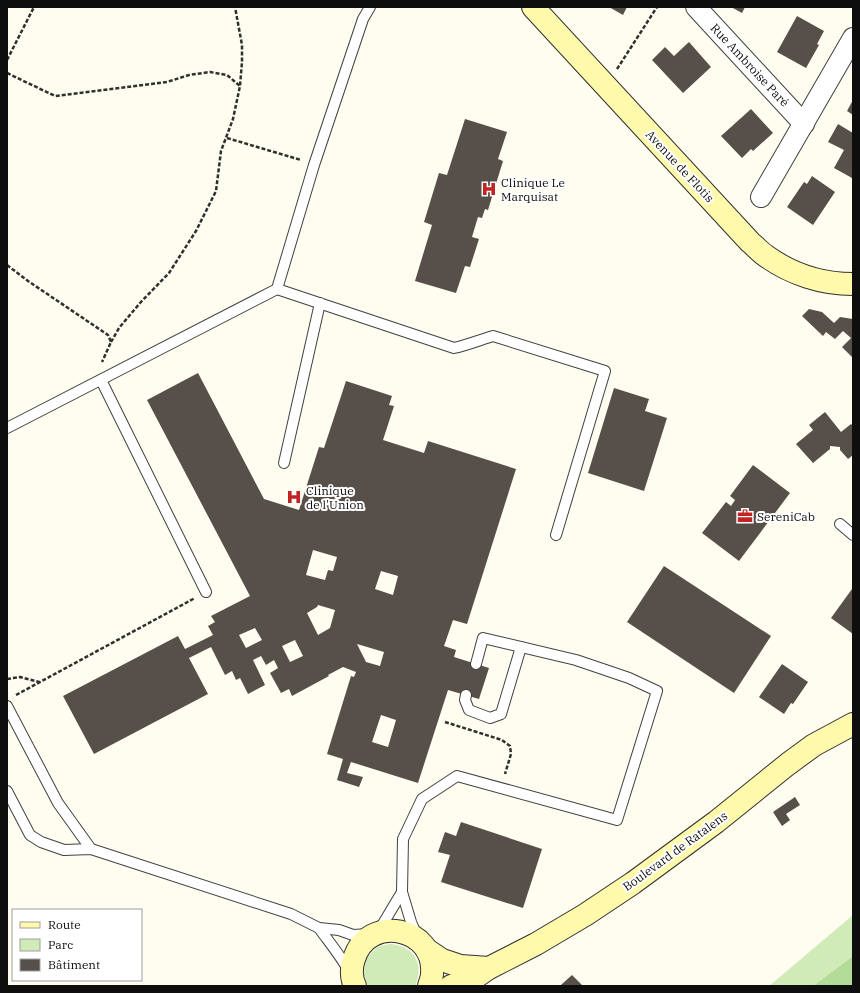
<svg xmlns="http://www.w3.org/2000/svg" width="860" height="993" viewBox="0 0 860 993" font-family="'IBM Plex Serif',serif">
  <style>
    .green { fill: #d0ebb8 }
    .forest { fill: #b3dc97 }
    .building { fill: #57504a; fill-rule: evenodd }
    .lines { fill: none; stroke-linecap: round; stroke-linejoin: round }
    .lane-casing { stroke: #414141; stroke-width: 12 }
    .street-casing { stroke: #414141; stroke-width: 22 }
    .secondary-casing { stroke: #303030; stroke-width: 24 }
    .path { stroke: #303030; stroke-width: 2.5; stroke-dasharray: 4 2; stroke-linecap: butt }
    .lane { stroke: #fff; stroke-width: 10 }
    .street { stroke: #fff; stroke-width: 20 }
    .secondary { stroke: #fffaab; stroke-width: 22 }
    .labels { text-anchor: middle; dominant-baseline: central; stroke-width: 4; stroke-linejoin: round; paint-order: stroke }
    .street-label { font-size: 12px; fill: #0e0e0e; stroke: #fff }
    .poi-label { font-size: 12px; fill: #0e0e0e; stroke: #fff; text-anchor: start }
  </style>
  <rect width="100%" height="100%" fill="#fffdf0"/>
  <!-- green -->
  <g class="green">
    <path d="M853 915V956L813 986H769Z"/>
    <path d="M390 944C414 946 425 964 415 986H368C360 972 365 954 380 946 383 945 387 945 390 944Z"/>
  </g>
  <!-- forest -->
  <path class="forest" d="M853 956V986H813Z"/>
  <!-- building -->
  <g class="building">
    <path d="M609 7H627L623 15Z"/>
    <path d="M731 7H745L742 13Z"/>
    <path d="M797 16 824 31 817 44 819 45 806 68 777 52Z"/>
    <path d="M689 42 711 67 683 93 652 60 665 47 674 56Z"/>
    <path d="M853 100V115L847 111Z"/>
    <path d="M751 109 773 133 753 151 751 149 742 158 721 136Z"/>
    <path d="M465 119 507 132 498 159 503 161 488 210 485 209 482 218 478 217 472 237 479 239 470 267 465 266 456 293 415 281 432 225 424 222 439 173 447 175Z"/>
    <path d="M838 124 853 133V176L852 178 834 168 844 150 828 142Z"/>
    <path d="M812 176 835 192 813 225 787 207 804 182 807 184Z"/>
    <path d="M809 309 822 312 834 323 840 317 853 319V358L842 347 851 338 843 331 835 339 826 332 823 336 802 316Z"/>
    <path d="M198 373 264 499 299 510 319 447 324 448 346 381 392 396 389 405 394 406 383 440 424 453 428 441 516 469 467 624 453 620 444 646 456 650 454 657 489 668 479 699 448 690 418 783 351 762 347 773 363 777 359 787 337 780 343 759 327 754 351 676 354 677 356 672 343 667 328 675 329 676 292 696 289 689 281 693 270 673 278 668 274 660 266 665 261 656 253 660 265 685 248 694 240 678 236 680 232 671 225 675 211 647 189 658 208 694 94 754 63 696 178 636 185 649 213 635 208 626 215 622 211 616 250 596 147 400ZM313 550 337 557 333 571 328 570 325 580 306 575ZM381 571 398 576 393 595 375 589ZM318 605 335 610 330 628 318 635 307 613 317 607ZM255 628 262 640 246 648 239 635ZM295 640 303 656 290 662 282 646ZM357 644 384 652 380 666 366 662ZM381 715 396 720 388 747 372 742Z"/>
    <path d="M614 388 649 399 645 411 667 418 644 491 588 473Z"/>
    <path d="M825 412 841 432 851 424 853 426V455L848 459 840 450V447L830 446V449L813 463 796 444 813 430 809 425Z"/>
    <path d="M753 465 790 493 739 561 702 533 726 502 731 506 735 500 730 496Z"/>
    <path d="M664 566 771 636 734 693 627 622Z"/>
    <path d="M852 589H853V634L831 618Z"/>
    <path d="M782 664 808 682 793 704 791 703 784 714 759 697Z"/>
    <path d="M795 797 800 805 786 814 790 820 782 826 773 812Z"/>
    <path d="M461 822 542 849 523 908 441 882 450 855 438 852 445 832 456 836Z"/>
    <path d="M572 975 583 986H560L562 984Z"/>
  </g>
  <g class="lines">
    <!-- lane casing -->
    <g class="lane-casing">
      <g id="lane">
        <path d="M277 289 454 348C467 345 480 340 493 336L605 371 556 535"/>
        <path d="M101 380 206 592"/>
        <path d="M7 428 277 289 314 165 363 19 370 7"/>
        <path d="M284 463 320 303"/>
        <path d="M840 524 853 535"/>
        <path d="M466 695 465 700 469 710 490 718 501 714 521 647"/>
        <path d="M7 706 58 803 91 849"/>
        <path d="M7 791 30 835 41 842 64 850 91 849 291 914 319 928 339 930 353 935 370 934"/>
        <path d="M319 928C329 942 340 955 349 971"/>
        <path d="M378 932 402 892"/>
        <path d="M417 936 411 922 402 892 403 839 422 799 457 776 617 820 657 691 629 678 576 660 483 638 476 664"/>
      </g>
    </g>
    <!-- street casing -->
    <g class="street-casing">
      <g id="street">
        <path d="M696 7 804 124"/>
        <path d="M761 197 853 38"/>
      </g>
    </g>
    <!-- secondary casing -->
    <g class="secondary-casing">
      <g id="secondary">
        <path d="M533 7 750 242C755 246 760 252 766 256 791 274 822 284 853 284"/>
        <path d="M427 950 442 960 460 966 489 968"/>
        <path d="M355 986C351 978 351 967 354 959 368 913 436 927 432 974 432 978 430 982 429 986"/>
        <path d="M451 986 476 977 489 968 536 944 585 915 633 883 716 822 788 764 814 745 853 724"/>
      </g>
    </g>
    <!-- path -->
    <g class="path">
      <path d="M7 60 34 7"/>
      <path d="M617 69 657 7"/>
      <path d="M7 73 55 96 167 82 189 75 210 72 227 75 240 86"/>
      <path d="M227 138 301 160"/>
      <path d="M7 265 28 281 108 335 111 342 102 362"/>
      <path d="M111 342 119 328 140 303 169 273 196 231 216 191 221 151 233 119 240 86 242 62V45L235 7"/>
      <path d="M7 679 20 677 39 682"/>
      <path d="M16 695 195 598"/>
      <path d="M445 722 502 740 510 746 511 754 505 774"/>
    </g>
    <!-- lane -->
    <use href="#lane" class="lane"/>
    <!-- street -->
    <use href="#street" class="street"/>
    <!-- secondary -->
    <use href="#secondary" class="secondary"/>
  </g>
  <!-- icons -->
  <defs>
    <g id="hospital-bare" transform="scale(1.2)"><path d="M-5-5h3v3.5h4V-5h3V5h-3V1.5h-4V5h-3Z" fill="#c22323" stroke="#fff" stroke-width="2.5" paint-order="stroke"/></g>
    <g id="office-bare" transform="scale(1.2)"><path d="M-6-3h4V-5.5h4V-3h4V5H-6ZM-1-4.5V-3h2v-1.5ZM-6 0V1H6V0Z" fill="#c22323" stroke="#fff" stroke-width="2.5" paint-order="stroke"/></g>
  </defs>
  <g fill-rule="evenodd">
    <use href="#hospital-bare" x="489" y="189"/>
    <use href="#hospital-bare" x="294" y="497"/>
    <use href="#office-bare" x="745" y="516"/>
  </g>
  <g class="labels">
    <!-- street labels -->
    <g class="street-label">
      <text transform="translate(750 65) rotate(47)">Rue Ambroise Paré</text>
      <text transform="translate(680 166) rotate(47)">Avenue de Flotis</text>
      <text transform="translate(675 851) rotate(-36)">Boulevard de Ratalens</text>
    </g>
    <!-- poi labels -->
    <g class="poi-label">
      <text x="501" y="182">Clinique Le<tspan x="501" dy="14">Marquisat</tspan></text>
      <text x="306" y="490">Clinique<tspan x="306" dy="14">de l'Union</tspan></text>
      <text x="757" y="516">SereniCab</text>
    </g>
  </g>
  <!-- border -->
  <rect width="860" height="993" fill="none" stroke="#0e0e0e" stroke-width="16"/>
  <!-- legend -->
  <rect x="12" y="909" width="130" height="72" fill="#ffffff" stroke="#9f9f9f"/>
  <rect x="20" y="922" width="20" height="6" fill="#fffaab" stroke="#9f9f9f"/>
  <text x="48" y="929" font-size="12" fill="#0e0e0e">Route</text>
  <rect x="20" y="939" width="20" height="12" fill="#d0ebb8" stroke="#9f9f9f"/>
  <text x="48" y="949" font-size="12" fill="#0e0e0e">Parc</text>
  <rect x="20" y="959" width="20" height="12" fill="#57504a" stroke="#9f9f9f"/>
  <text x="48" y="969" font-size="12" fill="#0e0e0e">Bâtiment</text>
</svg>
